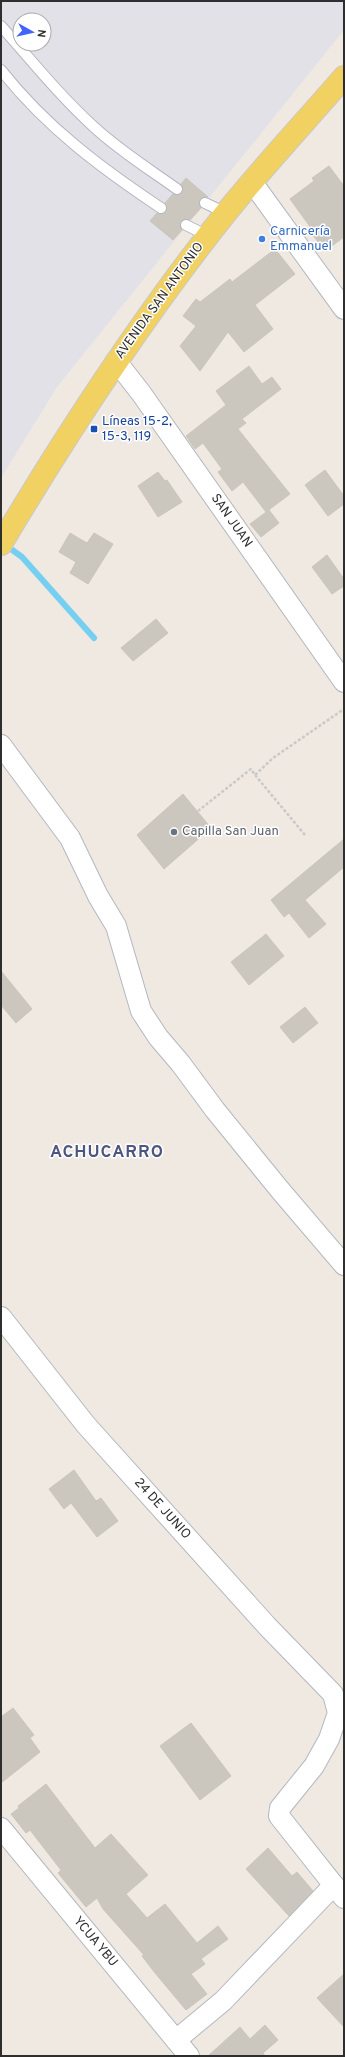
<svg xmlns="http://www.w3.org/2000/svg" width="345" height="2057" viewBox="0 0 345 2057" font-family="Overpass,sans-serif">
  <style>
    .industrial { fill: #e3e1e8; fill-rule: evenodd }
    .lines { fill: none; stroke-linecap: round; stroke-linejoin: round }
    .stream { stroke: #75cff0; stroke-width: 6 }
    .building { fill: #cbc7bf; stroke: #cbc5ba }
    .service-casing { stroke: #b4b7c1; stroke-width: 12 }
    .minor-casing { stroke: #b4b7c1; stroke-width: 22 }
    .primary-casing { stroke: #c9c9c9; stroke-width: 24 }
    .path { stroke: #c9c9c9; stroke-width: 2.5; stroke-dasharray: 3 2; stroke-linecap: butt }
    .service { stroke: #fff; stroke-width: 10 }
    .minor { stroke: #fff; stroke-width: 20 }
    .primary { stroke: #f2d163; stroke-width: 22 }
    .shop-dot { fill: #3f7fe0; stroke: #fff; stroke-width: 1.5 }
    .transit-dot { fill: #1a4fb4; stroke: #fff; stroke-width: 1.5 }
    .worship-dot { fill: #6b7280; stroke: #fff; stroke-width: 1.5 }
    .labels { text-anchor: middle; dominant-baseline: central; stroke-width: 3; stroke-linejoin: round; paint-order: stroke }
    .shop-label { font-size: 13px; fill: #366cbe; stroke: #fff; text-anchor: start }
    .street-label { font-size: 13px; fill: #2e2e2e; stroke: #fff }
    .transit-label { font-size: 13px; fill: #164399; stroke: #fff; text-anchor: start }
    .worship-label { font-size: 13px; fill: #5b616d; stroke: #fff; text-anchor: start }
    .district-label { font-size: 17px; font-weight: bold; letter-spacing: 1px; fill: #4d5680; stroke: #fff }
  </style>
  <rect width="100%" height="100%" fill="#efe9e1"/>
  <!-- industrial -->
  <path class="industrial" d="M1 1H344V30L57 387 1 478ZM20 20H44V44H20Z"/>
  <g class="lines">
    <!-- stream -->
    <path class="stream" d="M4 544 22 557 94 638"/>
  </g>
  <!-- building -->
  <g class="building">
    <path d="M329 166 344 186V237L325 251 309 230 311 228 290 199 314 181 312 178Z"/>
    <path d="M186 178 208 197H204L199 200 201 208 190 220 185 219 180 222V226L182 230 173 240 150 221 157 213 161 214 166 212 167 208 165 203 173 194 177 195 182 193 183 189 181 184Z"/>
    <path d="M275 249 295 274 255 305 273 329 244 352 228 332 200 371 180 346 196 326 183 316 196 299 200 302 230 279 232 282Z"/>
    <path d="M249 366 262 384 272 377 281 389 242 419 246 423 238 429 290 494 266 512 243 482 232 491 218 472 222 469 203 443 195 449 186 436 226 405 216 391Z"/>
    <path d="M325 470 344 496V504L328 516 305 485Z"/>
    <path d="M158 472 165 481 167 480 182 502 158 517 138 486Z"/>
    <path d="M269 510 279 523 261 537 250 524Z"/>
    <path d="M70 533 87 543 94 533 113 544 88 584 70 573 76 562 59 552Z"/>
    <path d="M327 555 344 579V586L332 594 312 567Z"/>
    <path d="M156 619 168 633 133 661 121 648Z"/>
    <path d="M183 794 211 828 164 869 137 835Z"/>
    <path d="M344 839V867L305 900 326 924 309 938 289 913 284 917 271 900Z"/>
    <path d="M266 934 284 956 249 985 231 962Z"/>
    <path d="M1 971 32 1009 16 1023 1 1005Z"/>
    <path d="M305 1007 318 1023 293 1043 280 1027Z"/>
    <path d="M74 1470 96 1501 101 1498 118 1521 97 1537 71 1503 64 1509 49 1489Z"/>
    <path d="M13 1708 34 1735 30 1738 40 1752 1 1783V1717Z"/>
    <path d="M191 1723 231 1776 200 1800 160 1746Z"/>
    <path d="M46 1784 95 1848 111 1834 148 1875 126 1894 147 1918 165 1904 197 1943 218 1926 228 1939 201 1959 205 1964 191 1974 207 1994 186 2010 155 1973 142 1956 144 1955 103 1909 97 1898 86 1907 58 1873 61 1870 30 1830 26 1833 11 1814 19 1808 18 1806Z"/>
    <path d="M268 1848 292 1876 297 1872 313 1891 289 1916 246 1869Z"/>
    <path d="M344 1974V2027L317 1998Z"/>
    <path d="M265 2025 278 2040 263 2053 265 2056H208L240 2027 250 2039Z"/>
  </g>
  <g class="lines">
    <!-- service casing -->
    <g class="service-casing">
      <g id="service">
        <path d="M1 26C31 60 60 96 94 127 120 151 149 169 177 189"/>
        <path d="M1 70C46 127 101 168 161 208"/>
        <path d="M205 203 226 213"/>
        <path d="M186 225 208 236"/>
      </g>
    </g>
    <!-- minor casing -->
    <g class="minor-casing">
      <g id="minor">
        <path d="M252 182 344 309"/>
        <path d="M116 361 141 393 344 682"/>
        <path d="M1 745 70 838 98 896 116 926 141 1011 158 1037 181 1064 215 1110 280 1190 344 1265"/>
        <path d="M1 1317 86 1425 267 1626 333 1694 338 1713 329 1739 314 1766 280 1808 279 1816 344 1898"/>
        <path d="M1 1828 189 2056"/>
        <path d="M176 2040 223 2001 334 1885"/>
      </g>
    </g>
    <!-- primary casing -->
    <g class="primary-casing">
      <path id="primary" d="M1 544C69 430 142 318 225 214 263 167 304 123 344 77"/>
    </g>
    <!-- path -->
    <g class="path">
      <path d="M255 775 305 835"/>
      <path d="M198 811 251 769 255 775 273 758 344 709"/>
    </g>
    <!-- service -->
    <use href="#service" class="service"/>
    <!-- minor -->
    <use href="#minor" class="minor"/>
    <!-- primary -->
    <use href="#primary" class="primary"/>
  </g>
  <!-- markers -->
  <circle class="shop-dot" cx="262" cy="239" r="4"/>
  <rect class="transit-dot" x="90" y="425" width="8" height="8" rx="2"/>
  <circle class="worship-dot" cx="174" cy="832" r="4"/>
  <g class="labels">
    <!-- shop labels -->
    <g class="shop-label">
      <text x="270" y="232">Carnicería<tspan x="270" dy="15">Emmanuel</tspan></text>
    </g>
    <!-- street labels -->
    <g class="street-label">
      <text transform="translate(160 301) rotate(-54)">AVENIDA SAN ANTONIO</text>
      <text transform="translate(231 521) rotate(55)">SAN JUAN</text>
      <text transform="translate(162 1509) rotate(48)">24 DE JUNIO</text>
      <text transform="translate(95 1942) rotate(50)">YCUA YBU</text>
    </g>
    <!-- transit labels -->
    <g class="transit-label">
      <text x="102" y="422">Líneas 15-2,<tspan x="102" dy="15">15-3, 119</tspan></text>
    </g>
    <!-- worship labels -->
    <g class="worship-label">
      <text x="182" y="832">Capilla San Juan</text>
    </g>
    <!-- district labels -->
    <g class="district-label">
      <text x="107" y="1153">ACHUCARRO</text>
    </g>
  </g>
  <!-- border -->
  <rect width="345" height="2057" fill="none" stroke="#2e2e2e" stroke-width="4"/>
  <!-- north arrow -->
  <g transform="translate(32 32) rotate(98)"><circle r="19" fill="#ffffff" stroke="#ababab"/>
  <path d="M0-3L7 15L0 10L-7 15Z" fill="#4264fb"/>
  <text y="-6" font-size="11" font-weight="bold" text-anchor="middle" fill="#2e2e2e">N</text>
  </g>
</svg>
